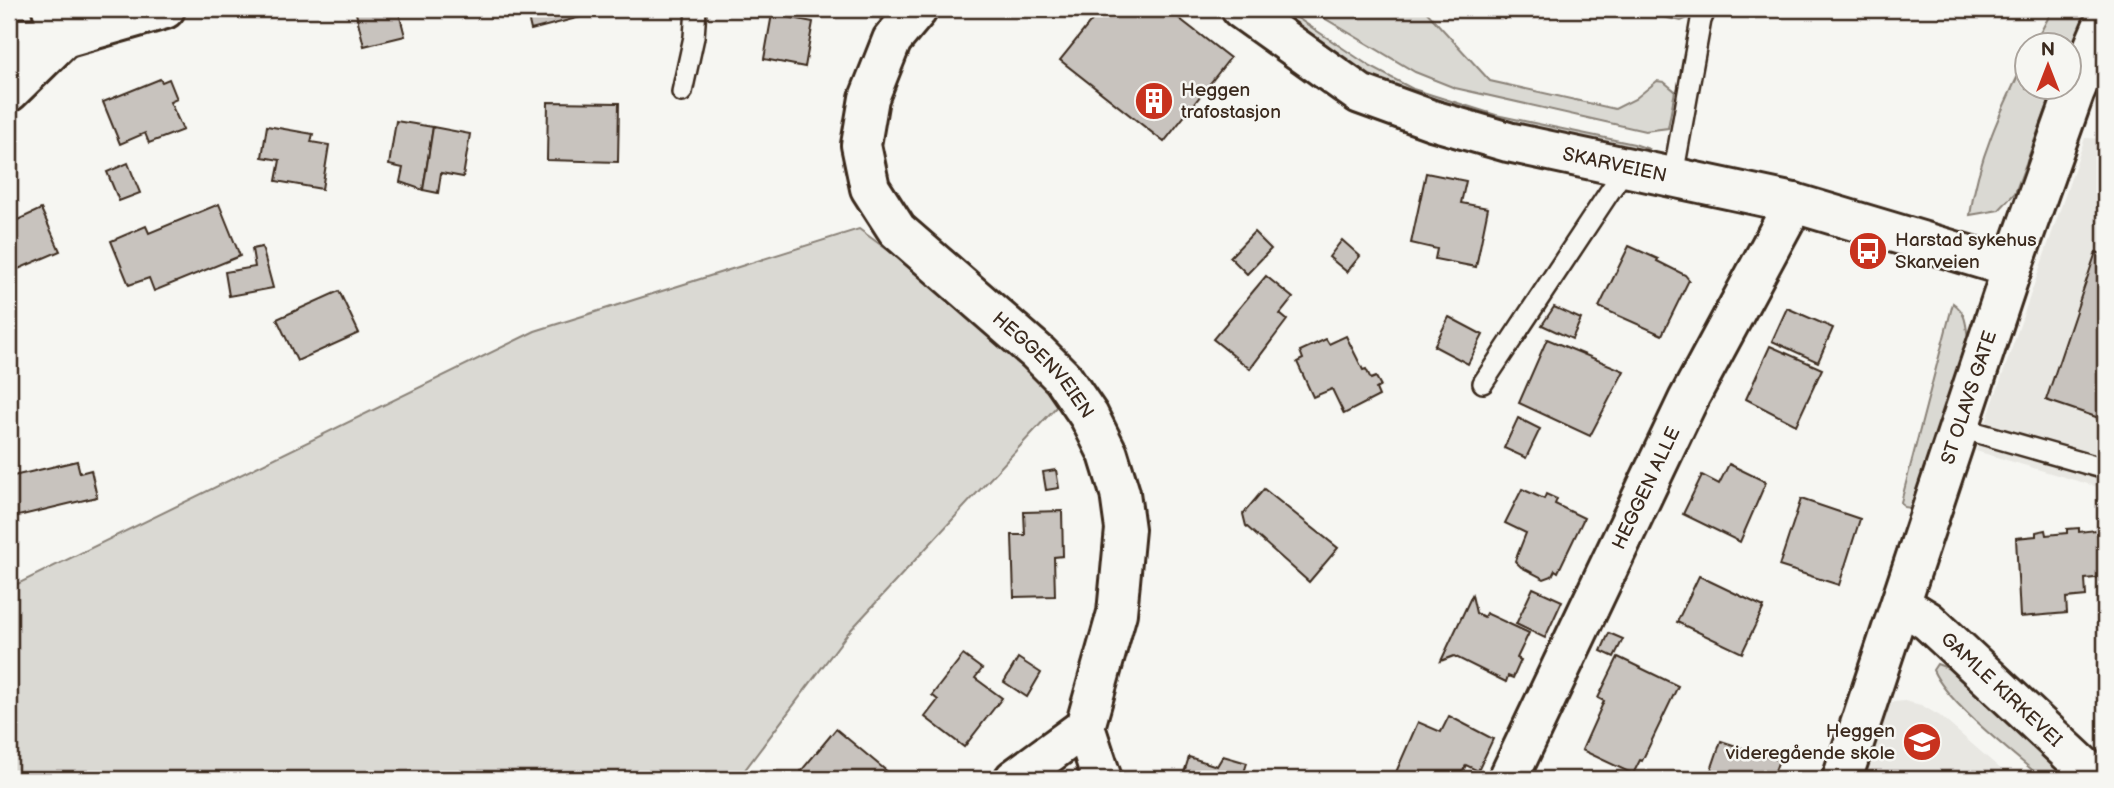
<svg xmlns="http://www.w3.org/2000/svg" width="2114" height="788" viewBox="0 0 2114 788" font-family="'Balsamiq Sans',sans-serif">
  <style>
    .built { fill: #e8e7e2 }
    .green { fill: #dad9d3; stroke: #8a8278; stroke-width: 2 }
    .building { fill: #c8c3be; stroke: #3b2a1e; stroke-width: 2 }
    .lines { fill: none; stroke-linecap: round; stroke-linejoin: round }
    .lane-casing { stroke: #3b2a1e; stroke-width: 24 }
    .street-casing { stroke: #3b2a1e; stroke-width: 44 }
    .secondary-casing { stroke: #3b2a1e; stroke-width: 44 }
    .lane { stroke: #f6f6f2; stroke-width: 19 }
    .street { stroke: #f6f6f2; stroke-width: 38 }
    .secondary { stroke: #f6f6f2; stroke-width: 38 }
    .labels { text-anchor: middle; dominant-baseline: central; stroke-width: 5; stroke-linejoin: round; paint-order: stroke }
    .poi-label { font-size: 19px; fill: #3b2a1e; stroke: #f6f6f2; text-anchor: start }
    .street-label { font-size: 19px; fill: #3b2a1e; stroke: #f6f6f2 }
  </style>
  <rect width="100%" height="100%" fill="#f6f6f2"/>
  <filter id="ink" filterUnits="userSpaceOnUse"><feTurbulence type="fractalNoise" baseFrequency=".0143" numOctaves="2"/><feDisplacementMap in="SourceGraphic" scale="14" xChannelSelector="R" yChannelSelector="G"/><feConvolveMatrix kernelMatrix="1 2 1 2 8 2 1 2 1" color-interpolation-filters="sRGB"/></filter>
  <g filter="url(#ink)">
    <!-- built -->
    <g class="built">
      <path d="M2085 138 2105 139V489L1976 451Z"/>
      <path d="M1905 701 1921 705 1940 716 2012 779H1861L1887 708 1893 702Z"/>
    </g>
    <!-- green -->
    <g class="green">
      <path d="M1265 9H1284L1371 67 1413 89 1496 115 1634 144 1649 149 1643 155C1562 140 1479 123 1401 92 1353 72 1308 39 1265 9Z"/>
      <path d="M1309 9H1424L1490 81 1615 109 1635 99 1657 81 1664 82 1675 91 1668 128 1645 131 1455 88 1415 72Z"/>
      <path d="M1627 9H1692L1688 18 1681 21Z"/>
      <path d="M2053 9H2090L2069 52 2068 46H2033Z"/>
      <path d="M2026 59V88H2054L2015 193 1999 210 1970 215C1978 159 2001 110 2026 59Z"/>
      <path d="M859 229 963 305 1069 393 848 633 738 779H9V588L535 331Z"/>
      <path d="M1953 303C1966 312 1966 324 1968 339L1921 495 1911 508 1904 507 1901 502Z"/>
      <path d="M1937 664 1961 673 2072 779H2043C2013 753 1948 704 1933 670Z"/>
    </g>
    <!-- building -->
    <g class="building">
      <path d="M355 9H398L405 36 364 46Z"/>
      <path d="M526 9H611L531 30Z"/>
      <path d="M1101 9H1167L1230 58 1164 142 1060 60Z"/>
      <path d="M1494 9H1515L1504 19Z"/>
      <path d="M772 14 813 22 805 67 764 59Z"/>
      <path d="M160 79 162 82 169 79 177 99 170 102 183 130 149 143 145 133 120 144 103 102Z"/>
      <path d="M548 102 619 103 618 162 547 160Z"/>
      <path d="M396 121 433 127 423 190 400 182 403 168 389 165Z"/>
      <path d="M267 126 313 134 311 142 329 145 322 189 276 181 280 160 262 157Z"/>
      <path d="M433 127 470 134 463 177 441 173 438 193 423 190Z"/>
      <path d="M128 163 140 193 119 201 107 172Z"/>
      <path d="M1426 173 1466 181 1461 203 1488 208 1476 267 1435 259 1437 249 1411 243Z"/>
      <path d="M219 204 240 256 154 291 149 278 129 285 111 241 146 226 149 233Z"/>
      <path d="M41 209 60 251 9 273V224Z"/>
      <path d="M1254 232 1271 249 1247 274 1230 257Z"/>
      <path d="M1342 240 1360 256 1347 272 1329 257Z"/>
      <path d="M1629 246 1658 259 1657 261 1685 275 1689 280 1662 335 1599 307Z"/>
      <path d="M262 247 273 288 229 296 225 272 255 267 252 249Z"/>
      <path d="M2096 252 2105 255V420L2046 400Z"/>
      <path d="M1266 276 1293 298 1280 314 1287 320 1250 369 1213 339Z"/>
      <path d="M339 291 359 333 297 361 277 319Z"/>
      <path d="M1554 307 1581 319 1572 339 1542 325Z"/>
      <path d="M1787 308 1833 328 1818 362 1772 341Z"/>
      <path d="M1449 317 1483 335 1468 364 1434 346Z"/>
      <path d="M1346 336 1363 370 1366 369 1371 379 1376 377 1381 386 1376 389 1379 396 1344 414 1332 389 1313 397 1297 362 1303 359 1300 351 1326 339 1329 344Z"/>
      <path d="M1547 339 1624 371 1590 436 1519 403Z"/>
      <path d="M1770 346 1822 369 1796 425 1746 399Z"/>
      <path d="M1518 418 1540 429 1526 458 1504 448Z"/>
      <path d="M77 461 80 473 91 470 97 497 10 518 9 477Z"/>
      <path d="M1729 464 1766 482 1740 542 1683 514 1702 475 1719 484Z"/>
      <path d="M1056 470 1059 488 1046 490 1043 472Z"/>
      <path d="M1264 489 1338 548 1309 582 1246 526 1243 514Z"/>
      <path d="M1522 489 1544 499 1546 494 1557 499 1555 504 1584 518 1558 572 1555 570 1552 576 1544 579 1521 567 1515 561 1526 533 1505 523Z"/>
      <path d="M1801 499 1860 519 1839 585 1779 566Z"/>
      <path d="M1062 511 1063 556 1054 557 1055 596 1014 597 1012 535H1025L1024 512Z"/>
      <path d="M2079 528V532L2105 529V577L2085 579 2086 596 2066 598 2067 613 2020 617 2016 538 2036 536V532L2045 530 2046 535 2067 533V529Z"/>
      <path d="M1699 576 1764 607 1742 653 1677 622Z"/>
      <path d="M1533 588 1562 601 1545 638 1516 624Z"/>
      <path d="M1472 595 1476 613 1484 617 1486 613 1529 633 1517 658 1521 660 1513 678 1508 676 1506 682 1454 656 1441 661Z"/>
      <path d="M1609 633 1623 639 1614 657 1601 651Z"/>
      <path d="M963 655 982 669 975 678 1002 698 964 747 925 717 938 700 932 695Z"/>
      <path d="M1618 657 1678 686 1642 761 1640 760 1633 774 1582 750 1604 701 1598 698Z"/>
      <path d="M1018 658 1041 673 1027 697 1004 682Z"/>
      <path d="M1449 716 1493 739 1478 771 1466 765 1459 779H1393L1418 722 1441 732Z"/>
      <path d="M836 729 889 773 885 779H811L801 771Z"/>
      <path d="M1721 741 1779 760 1772 779H1708Z"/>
      <path d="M1223 756 1247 763 1242 779H1182L1189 757 1217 766Z"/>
    </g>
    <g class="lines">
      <!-- lane casing -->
      <g class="lane-casing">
        <g id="lane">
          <path d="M682 92 694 37 696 9"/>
          <path d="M1673 176 1701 20 1706 9"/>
          <path d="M1483 383 1626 167"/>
          <path d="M1961 428 2105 469"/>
        </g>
      </g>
      <!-- street casing -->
      <g class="street-casing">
        <g id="street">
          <path id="s1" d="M918 9 892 40 869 98 861 145 870 188 897 230 1037 352 1063 378 1089 416 1108 454 1120 493 1125 529 1117 613 1085 727 1102 779"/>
          <path id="s2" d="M1241 9 1360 94 1432 120 1508 142 1794 203 2012 268"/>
          <path d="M9 39 64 38 165 9"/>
          <path d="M9 92 64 38 52 9"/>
          <path id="s3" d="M1902 605 1928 621 2097 779"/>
          <path d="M1014 779 1085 727"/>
          <path id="s4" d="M1508 779 1688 400 1794 203"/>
        </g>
      </g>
      <!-- secondary casing -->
      <g class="secondary-casing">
        <g id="secondary">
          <path id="s5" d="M1842 779 2012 268 2075 91 2105 20"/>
        </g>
      </g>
      <!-- lane -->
      <use href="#lane" class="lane"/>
      <!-- street -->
      <use href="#street" class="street"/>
      <!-- secondary -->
      <use href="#secondary" class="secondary"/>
    </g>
  </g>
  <!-- icons -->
  <defs>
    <g id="building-disc" transform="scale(2.0125)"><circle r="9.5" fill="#c8321e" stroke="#f6f6f2"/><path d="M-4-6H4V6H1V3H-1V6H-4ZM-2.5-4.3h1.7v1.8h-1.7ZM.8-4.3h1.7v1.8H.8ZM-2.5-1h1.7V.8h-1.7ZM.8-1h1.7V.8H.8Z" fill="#fff"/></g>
    <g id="bus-disc" transform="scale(2.0125)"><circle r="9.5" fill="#c8321e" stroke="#f6f6f2"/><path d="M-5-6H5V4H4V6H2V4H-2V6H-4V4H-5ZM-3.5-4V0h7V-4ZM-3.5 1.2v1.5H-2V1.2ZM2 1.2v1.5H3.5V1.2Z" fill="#fff"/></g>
    <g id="school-disc" transform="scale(2.0125)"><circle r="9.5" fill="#c8321e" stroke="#f6f6f2"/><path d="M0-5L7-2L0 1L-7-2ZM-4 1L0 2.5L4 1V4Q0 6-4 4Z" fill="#fff"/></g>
  </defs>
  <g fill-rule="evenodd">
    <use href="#building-disc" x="1154" y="101"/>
    <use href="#bus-disc" x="1868" y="251"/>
    <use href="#school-disc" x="1922" y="742"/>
  </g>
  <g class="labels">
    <!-- poi labels -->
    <g class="poi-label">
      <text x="1181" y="90">Heggen<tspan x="1181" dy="22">trafostasjon</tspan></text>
      <text x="1895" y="240">Harstad sykehus<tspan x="1895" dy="22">Skarveien</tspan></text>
      <text x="1895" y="731" text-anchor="end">Heggen<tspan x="1895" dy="22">videregående skole</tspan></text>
    </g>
    <!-- street labels -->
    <g class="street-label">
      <text stroke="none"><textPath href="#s2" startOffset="411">SKARVEIEN</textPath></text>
      <text stroke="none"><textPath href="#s1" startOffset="444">HEGGENVEIEN</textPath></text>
      <text stroke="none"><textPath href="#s5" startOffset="402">ST OLAVS GATE</textPath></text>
      <text stroke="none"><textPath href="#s4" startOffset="322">HEGGEN ALLE</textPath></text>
      <text stroke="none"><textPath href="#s3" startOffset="131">GAMLE KIRKEVEI</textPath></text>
    </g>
  </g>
  <!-- margin -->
  <rect width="2114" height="788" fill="none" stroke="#f6f6f2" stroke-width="35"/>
  <rect x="18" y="18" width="2079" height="753" fill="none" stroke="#3b2a1e" stroke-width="2.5" filter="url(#ink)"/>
  <!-- north arrow -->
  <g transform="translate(2048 66)"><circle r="33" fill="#f6f6f2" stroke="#aba49d" stroke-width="2"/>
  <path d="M0-5L12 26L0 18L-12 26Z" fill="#c8321e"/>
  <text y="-10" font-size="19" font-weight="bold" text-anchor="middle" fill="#3b2a1e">N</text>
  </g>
</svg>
